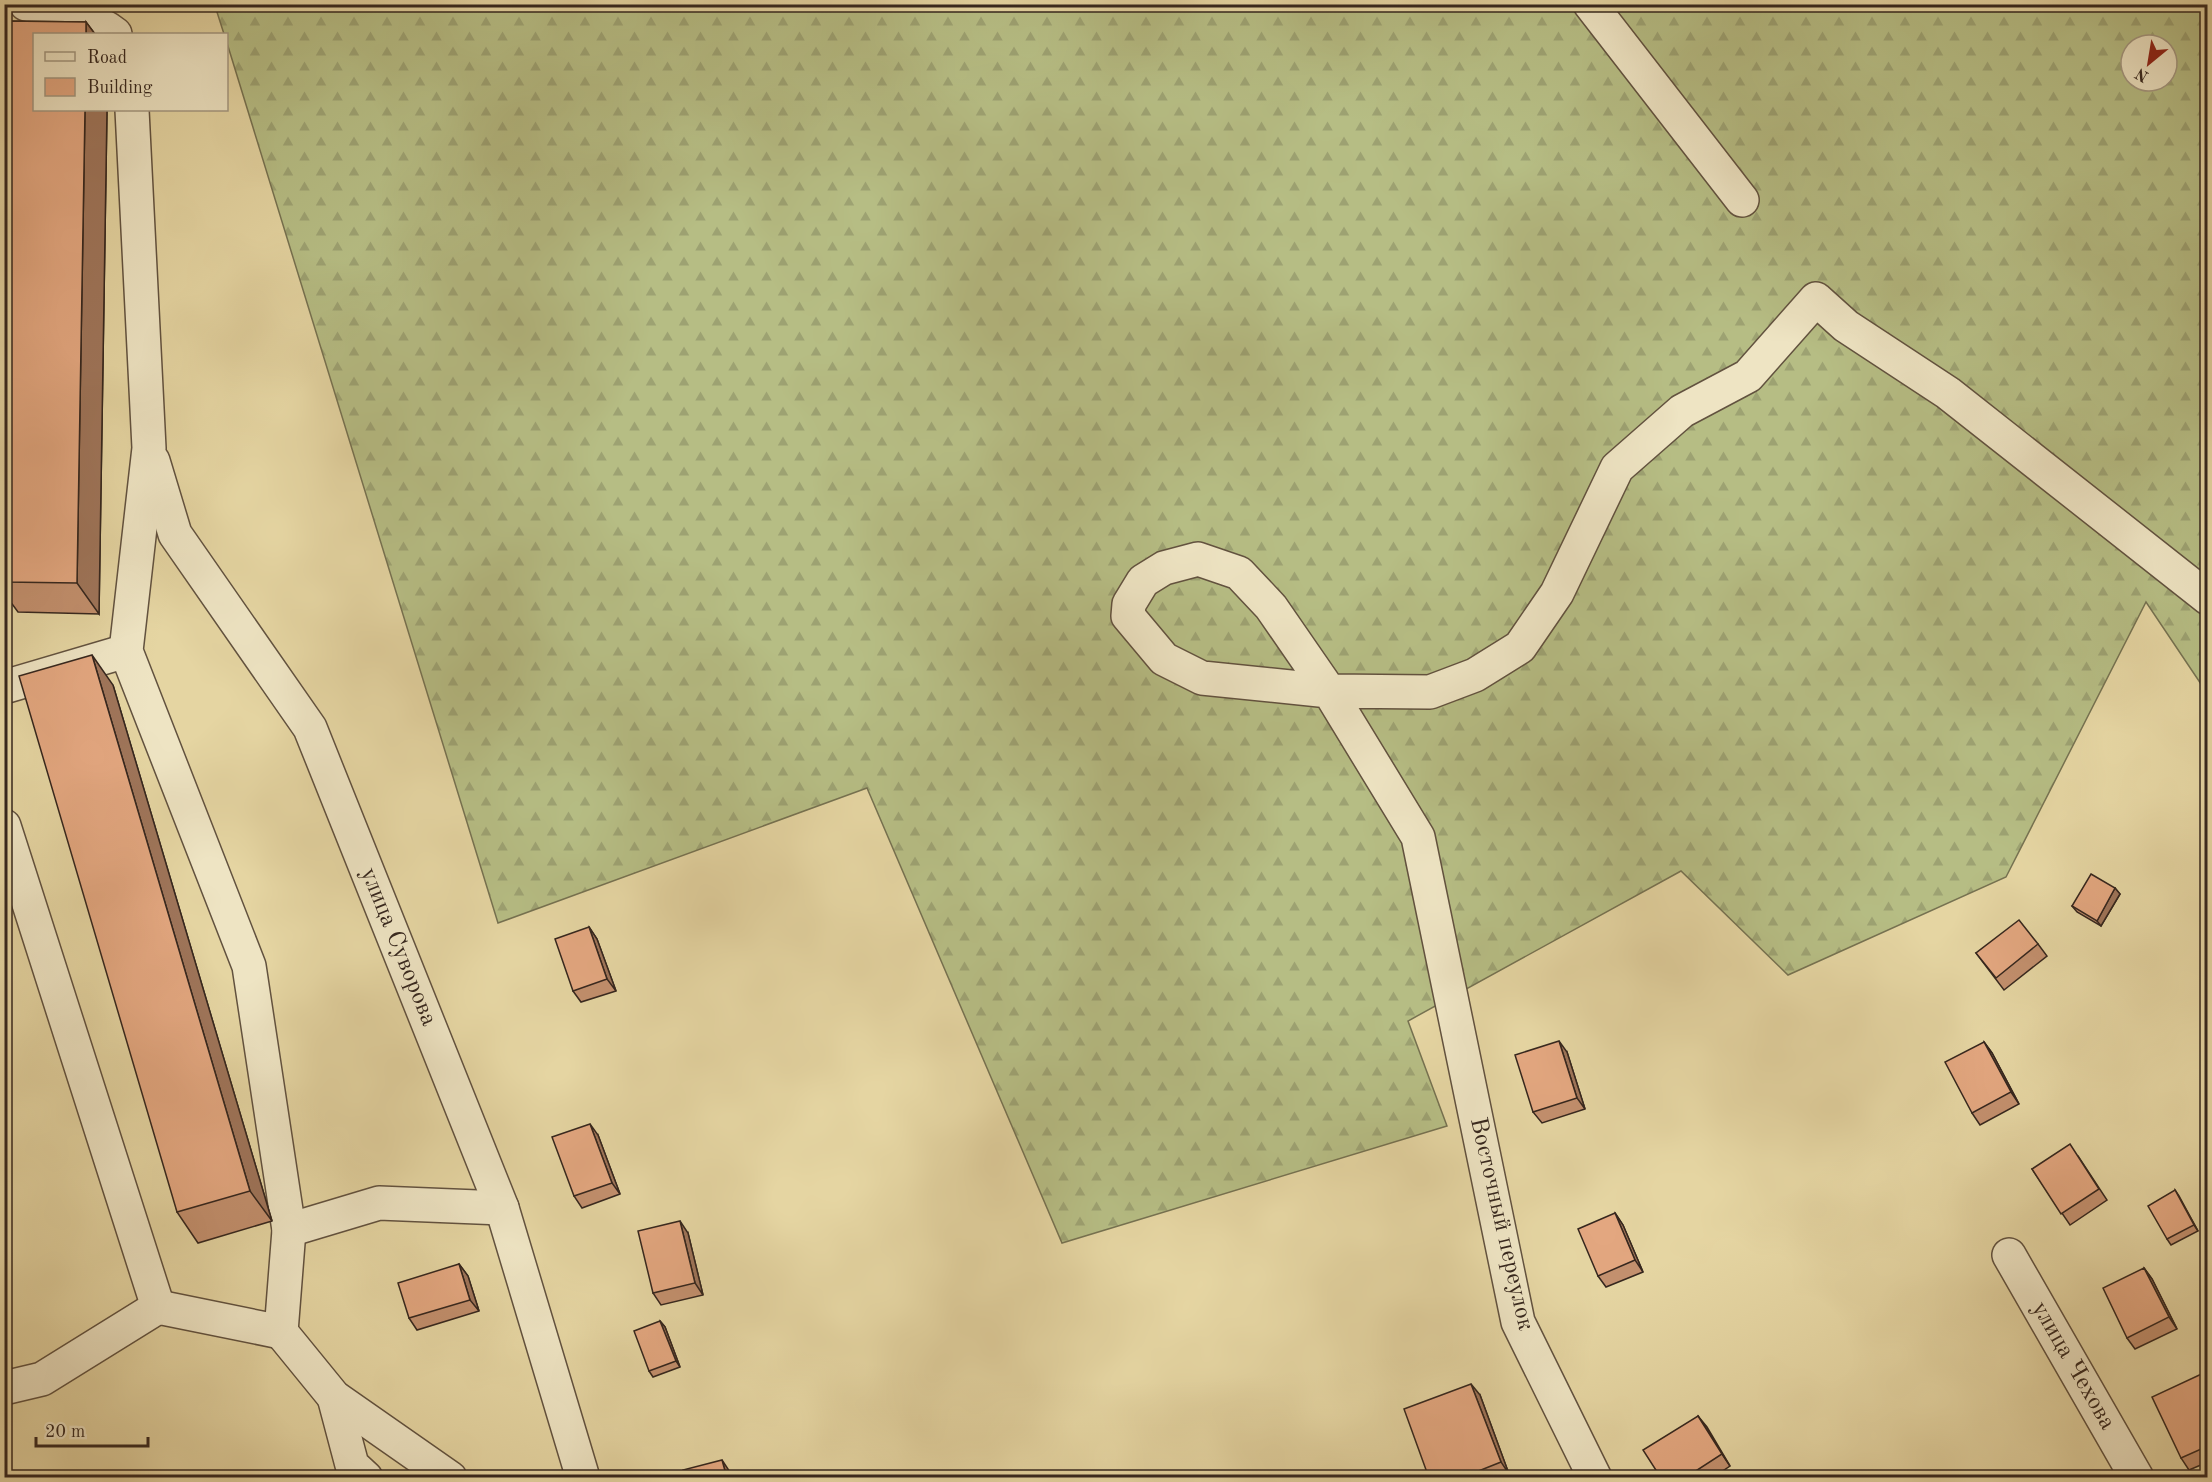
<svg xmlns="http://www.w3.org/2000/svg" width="2212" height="1482" viewBox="0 0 2212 1482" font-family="'Old Standard TT',serif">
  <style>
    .forest { fill: url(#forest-firs); stroke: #767251; stroke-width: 1.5; fill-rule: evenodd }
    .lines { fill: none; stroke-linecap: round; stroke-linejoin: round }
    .minor-casing { stroke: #62523f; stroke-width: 36 }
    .minor { stroke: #eee4c3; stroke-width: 33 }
    .wall { fill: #c3906e; stroke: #36271e; stroke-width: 1.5 }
    .shaded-wall { fill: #9f755a; stroke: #36271e; stroke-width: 1.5 }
    .building { fill: #e3a780; stroke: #36271e; stroke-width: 1.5 }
    .labels { text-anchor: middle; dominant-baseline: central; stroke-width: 4.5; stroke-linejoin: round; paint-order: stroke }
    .street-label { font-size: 24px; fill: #36271e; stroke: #eee4c3 }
  </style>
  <defs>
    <pattern id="forest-firs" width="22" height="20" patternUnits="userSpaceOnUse" patternTransform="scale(1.5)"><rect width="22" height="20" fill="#b6bd84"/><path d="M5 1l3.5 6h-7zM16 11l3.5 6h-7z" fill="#9da272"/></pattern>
  </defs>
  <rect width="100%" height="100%" fill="#e5d5a2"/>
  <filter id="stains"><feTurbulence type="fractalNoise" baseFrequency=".00333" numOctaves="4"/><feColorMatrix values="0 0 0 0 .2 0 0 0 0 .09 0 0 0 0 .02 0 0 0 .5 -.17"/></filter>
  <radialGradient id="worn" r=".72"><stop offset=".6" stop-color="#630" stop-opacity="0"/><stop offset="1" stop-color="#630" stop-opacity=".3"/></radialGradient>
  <!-- forest -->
  <path class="forest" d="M217 4 2207 5V693L2146 602 2006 877 1788 975 1681 871 1408 1021 1447 1126 1062 1243 867 788 498 923 227 43 226 34H224L216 9ZM2131 45H2167V81H2131Z"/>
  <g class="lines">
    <!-- minor casing -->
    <g class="minor-casing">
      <g id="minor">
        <path d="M26 4C57 10 90 14 115 34"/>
        <path d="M1590 4 1742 200"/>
        <path d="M132 110 149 448 126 651 249 966 289 1230 281 1332 334 1397 450 1478"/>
        <path d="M153 461 175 534 310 728 502 1208 583 1478"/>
        <path d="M4 687 126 651"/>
        <path d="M4 826 158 1307"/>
        <path d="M289 1230 379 1203 502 1208"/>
        <path d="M2009 1255 2137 1478"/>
        <path d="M4 1388 42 1379 158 1307 281 1332"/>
        <path d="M334 1397 352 1465 366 1478"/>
        <path d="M1595 1478 1518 1322 1418 837 1329 691 1271 607 1239 573 1198 559 1164 568 1143 581 1129 604 1128 616 1164 659 1202 678 1329 691 1430 692 1475 675 1520 647 1557 593 1617 468 1682 411 1748 376 1816 299 1846 326 1948 393 2208 598"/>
      </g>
    </g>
    <!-- minor -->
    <use href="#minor" class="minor"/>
  </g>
  <!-- wall -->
  <g class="wall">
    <path d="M6 21 86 22 95 34H34V110H107L99 614 18 612 4 593V111Z"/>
    <path d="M113 685 272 1221 198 1243 177 1212Z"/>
    <path d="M2115 888 2120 894 2101 926 2077 912 2072 906Z"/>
    <path d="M589 927 597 939 616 991 581 1002 573 991Z"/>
    <path d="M2038 944 2047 956 2004 990 1976 953Z"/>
    <path d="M1984 1042 1992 1053 2019 1104 1980 1125 1972 1113Z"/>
    <path d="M1567 1052 1585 1109 1542 1123 1533 1112Z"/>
    <path d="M598 1135 620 1194 582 1208 574 1196Z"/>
    <path d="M2078 1156 2107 1200 2070 1225 2032 1169Z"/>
    <path d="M2175 1190 2198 1231 2171 1245 2167 1239Z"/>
    <path d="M1615 1213 1623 1225 1643 1272 1606 1287 1598 1276Z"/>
    <path d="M688 1233 703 1295 661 1305 653 1293Z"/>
    <path d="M459 1264 468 1276 479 1311 417 1330 409 1318Z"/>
    <path d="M2144 1268 2152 1279 2177 1329 2135 1349 2127 1338Z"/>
    <path d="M660 1321 665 1327 680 1367 653 1377 649 1371Z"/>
    <path d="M2208 1371V1462L2189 1470 2181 1458Z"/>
    <path d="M1480 1395 1509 1474 1500 1478H1429Z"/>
    <path d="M1698 1416 1730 1466 1712 1478H1661Z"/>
  </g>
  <!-- shaded-wall -->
  <g class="shaded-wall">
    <path d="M86 22 95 34H86Z"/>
    <path d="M85 110H107L99 614 77 583Z"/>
    <path d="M92 655 113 685 272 1221 250 1191Z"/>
    <path d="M2115 888 2120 894 2101 926 2097 921Z"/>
    <path d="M589 927 597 939 616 991 607 979Z"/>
    <path d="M1559 1041 1567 1052 1585 1109 1577 1098Z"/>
    <path d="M1984 1042 1992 1053 2019 1104 2011 1092Z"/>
    <path d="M590 1124 598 1135 620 1194 612 1183Z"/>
    <path d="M2175 1190 2179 1196 2198 1231 2194 1225Z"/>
    <path d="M1615 1213 1623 1225 1643 1272 1635 1260Z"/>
    <path d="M680 1221 688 1233 703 1295 695 1283Z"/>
    <path d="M459 1264 468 1276 479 1311 470 1300Z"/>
    <path d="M2144 1268 2152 1279 2177 1329 2169 1317Z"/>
    <path d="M660 1321 665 1327 680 1367 676 1361Z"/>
    <path d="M1471 1384 1480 1395 1509 1474 1501 1462Z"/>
    <path d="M1698 1416 1707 1427 1730 1466 1722 1454Z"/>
    <path d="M722 1460 730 1472 732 1478H727Z"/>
  </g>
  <!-- building -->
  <g class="building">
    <path d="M6 21 86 22V34H34V110H85L77 583 4 582V111Z"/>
    <path d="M92 655 250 1191 177 1212 19 676Z"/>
    <path d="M2091 874 2115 888 2097 921 2072 906Z"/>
    <path d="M2019 920 2038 944 1996 978 1976 953Z"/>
    <path d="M589 927 607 979 573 991 555 939Z"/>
    <path d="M1559 1041 1577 1098 1533 1112 1515 1055Z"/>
    <path d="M1984 1042 2011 1092 1972 1113 1945 1062Z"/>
    <path d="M590 1124 612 1183 574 1196 552 1137Z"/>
    <path d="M2070 1144 2099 1189 2061 1214 2032 1169Z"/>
    <path d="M2175 1190 2194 1225 2167 1239 2148 1206Z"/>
    <path d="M1615 1213 1635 1260 1598 1276 1578 1229Z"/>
    <path d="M680 1221 695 1283 653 1293 638 1231Z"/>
    <path d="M459 1264 470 1300 409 1318 398 1283Z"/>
    <path d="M2144 1268 2169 1317 2127 1338 2103 1288Z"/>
    <path d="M660 1321 676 1361 649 1371 634 1331Z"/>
    <path d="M2208 1371V1446L2181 1458 2152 1397Z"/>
    <path d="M1471 1384 1501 1462 1461 1478H1429L1404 1409Z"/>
    <path d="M1698 1416 1722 1454 1685 1478H1661L1643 1450Z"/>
    <path d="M722 1460 727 1478H685L683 1470Z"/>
  </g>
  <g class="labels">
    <!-- street labels -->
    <g class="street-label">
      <text transform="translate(398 947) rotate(68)">улица Суворова</text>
      <text transform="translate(1501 1224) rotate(77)">Восточный переулок</text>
      <text transform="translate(2073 1366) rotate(60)">улица Чехова</text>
    </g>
  </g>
  <!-- margin -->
  <rect width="2212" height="1482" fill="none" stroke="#e5d5a2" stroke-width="24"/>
  <rect x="6" y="6" width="2200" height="1470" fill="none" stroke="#36271e" stroke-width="3"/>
  <rect x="12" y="12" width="2188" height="1458" fill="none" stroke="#36271e" stroke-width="1.5"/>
  <!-- legend -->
  <rect x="33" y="33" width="195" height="78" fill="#eee4c3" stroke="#a49881" stroke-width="1.5"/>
  <rect x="45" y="52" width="30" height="9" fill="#eee4c3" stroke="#a49881" stroke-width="1.5"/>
  <text x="87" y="63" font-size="18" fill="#36271e">Road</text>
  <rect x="45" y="78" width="30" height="18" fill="#e3a780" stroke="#a49881" stroke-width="1.5"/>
  <text x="87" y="93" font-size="18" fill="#36271e">Building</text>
  <!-- north arrow -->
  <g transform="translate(2149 63) rotate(210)"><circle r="28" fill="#eee4c3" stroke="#a49881" stroke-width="1.5"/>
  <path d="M0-4.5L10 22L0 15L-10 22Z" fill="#8f2418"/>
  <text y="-9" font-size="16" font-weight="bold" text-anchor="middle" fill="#36271e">N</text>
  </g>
  <!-- scale -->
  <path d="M36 1437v9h112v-9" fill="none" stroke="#36271e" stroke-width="3"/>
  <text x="45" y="1437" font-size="18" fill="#36271e" stroke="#eee4c3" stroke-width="4.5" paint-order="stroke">20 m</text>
  <rect width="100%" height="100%" filter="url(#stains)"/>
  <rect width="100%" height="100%" fill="url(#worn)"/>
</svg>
